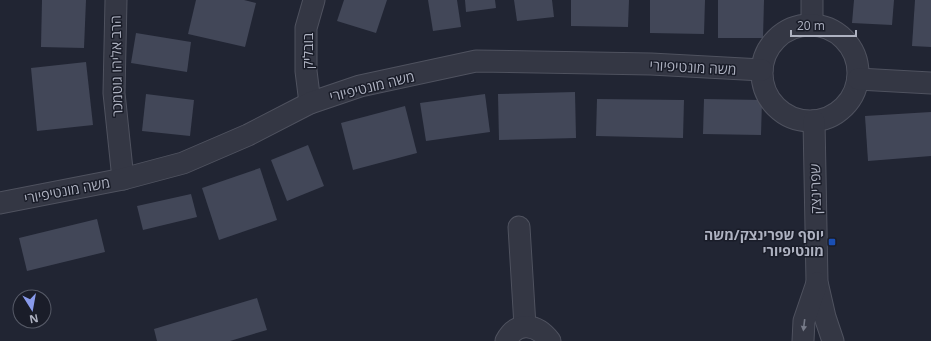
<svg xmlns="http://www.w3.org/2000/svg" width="931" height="341" viewBox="0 0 931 341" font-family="'Open Sans',Heebo,sans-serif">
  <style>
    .building { fill: #424758 }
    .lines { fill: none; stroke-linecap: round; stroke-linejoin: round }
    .minor-casing { stroke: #4f525f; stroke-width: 23 }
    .minor { stroke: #343744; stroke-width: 21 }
    .oneway { fill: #777b89 }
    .transit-dot { fill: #1a4fb4; stroke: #1a1d29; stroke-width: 1.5 }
    .labels { text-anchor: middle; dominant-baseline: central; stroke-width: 3; stroke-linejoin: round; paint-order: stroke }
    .street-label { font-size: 14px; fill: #aeb2c1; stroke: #1a1d29 }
    .poi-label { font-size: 14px; font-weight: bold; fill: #aeb2c1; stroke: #1a1d29; text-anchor: end }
  </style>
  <rect width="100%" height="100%" fill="#212533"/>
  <!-- building -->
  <g class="building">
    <path d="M42 0H86L84 48 41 47Z"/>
    <path d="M196 0H244L256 3 245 47 188 34Z"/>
    <path d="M344 0H387L376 33 337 21Z"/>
    <path d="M428 0H457L461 27 433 31Z"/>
    <path d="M465 0H495L496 8 466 12Z"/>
    <path d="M514 0H552L554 17 517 21Z"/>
    <path d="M571 0H629L628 27 571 26Z"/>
    <path d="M650 0H705L704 34 650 33Z"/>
    <path d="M718 0H764L763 38H718Z"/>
    <path d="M854 0H894L892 25 852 23Z"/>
    <path d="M915 0H931V47L912 46Z"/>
    <path d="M136 33 191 42 187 72 131 63Z"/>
    <path d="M86 62 93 125 37 131 31 68Z"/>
    <path d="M575 92 576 138 499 140 498 94Z"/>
    <path d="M146 94 194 100 190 136 142 131Z"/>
    <path d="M485 94 490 132 426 141 420 103Z"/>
    <path d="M597 99 684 100 683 138 596 136Z"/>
    <path d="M704 99 762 100 761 135 703 134Z"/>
    <path d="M405 106 417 153 353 170 341 123Z"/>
    <path d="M931 112V156L868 161 865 116Z"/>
    <path d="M308 145 324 186 287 201 271 160Z"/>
    <path d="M260 168 277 220 219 240 202 188Z"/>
    <path d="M191 194 197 217 143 230 137 206Z"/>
    <path d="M97 219 105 252 27 271 19 238Z"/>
    <path d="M257 298 267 330 230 341H157L154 329Z"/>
  </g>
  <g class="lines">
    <!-- minor casing -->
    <g class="minor-casing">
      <g id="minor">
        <path d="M116 0 114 93 123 179"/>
        <path d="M812 0V24"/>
        <circle cx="810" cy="73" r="48"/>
        <path d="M858 79 931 83"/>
        <path d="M310 103 306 71V28L314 0"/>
        <path d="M814 121 817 282 825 317 833 341"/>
        <path d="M0 203 123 179 183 163 248 135 310 103 360 86 476 61 651 64 762 70"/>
        <path d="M519 227 525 326"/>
        <path d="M506 341C517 319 538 325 550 341"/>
        <path d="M803 341 804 321 817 283"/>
      </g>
    </g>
    <!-- minor -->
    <use href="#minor" class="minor"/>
  </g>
  <!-- one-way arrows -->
  <defs><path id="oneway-solid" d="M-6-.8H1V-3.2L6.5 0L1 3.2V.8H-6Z"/></defs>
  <use class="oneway" href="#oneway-solid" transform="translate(804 325) rotate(97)"/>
  <!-- markers -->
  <rect class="transit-dot" x="828" y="238" width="8" height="8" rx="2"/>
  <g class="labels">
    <!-- street labels -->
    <g class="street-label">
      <text transform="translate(307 51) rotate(-90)">בובליק</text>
      <text transform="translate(116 66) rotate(-91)">הרב אליהו גוטמכר</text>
      <text transform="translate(693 67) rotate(3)">משה מונטיפיורי</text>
      <text transform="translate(372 86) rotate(-14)">משה מונטיפיורי</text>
      <text transform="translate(815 189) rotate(-91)">שפרינצק</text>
      <text transform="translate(67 190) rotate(-11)">משה מונטיפיורי</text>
    </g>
    <!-- poi labels -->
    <g class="poi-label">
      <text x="824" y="234">יוסף שפרינצק/משה<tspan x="824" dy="16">מונטיפיורי</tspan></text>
    </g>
  </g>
  <!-- north arrow -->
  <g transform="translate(32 309) rotate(169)"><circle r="19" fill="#1a1d29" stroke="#555966"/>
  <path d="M0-3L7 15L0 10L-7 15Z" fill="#899bec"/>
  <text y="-6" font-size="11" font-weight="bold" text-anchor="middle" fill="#aeb2c1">N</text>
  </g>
  <!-- scale -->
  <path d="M791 30v6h65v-6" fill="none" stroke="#aeb2c1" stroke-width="2"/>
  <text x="797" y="30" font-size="12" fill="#aeb2c1" stroke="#1a1d29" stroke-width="3" paint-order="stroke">20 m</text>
</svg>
